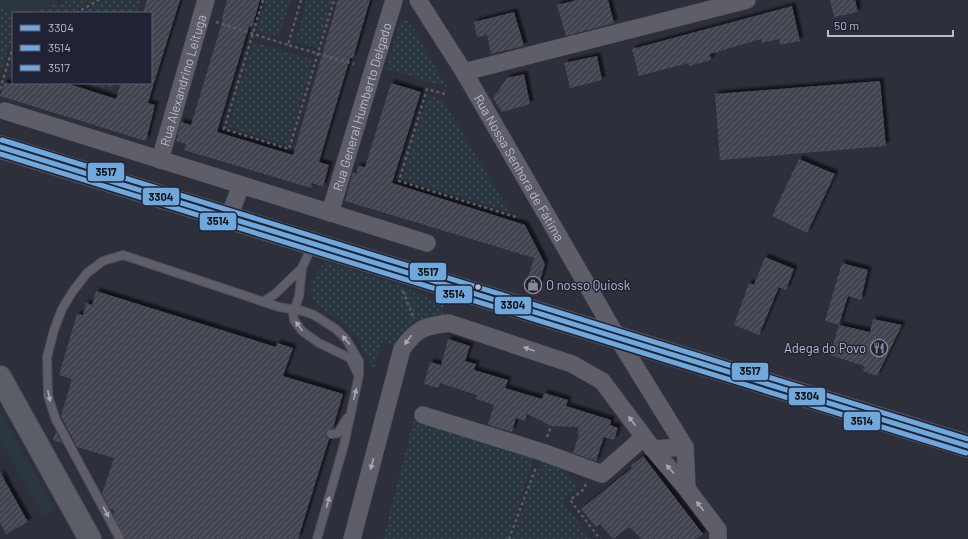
<svg xmlns="http://www.w3.org/2000/svg" width="968" height="539" font-family="Barlow,sans-serif">
	<defs>
		<pattern id="garden-dots" width="8" height="8" patternUnits="userSpaceOnUse"><rect width="8" height="8" fill="#2a3740"/><path d="M2 2h.1M6 6h.1" fill="none" stroke="#47525a" stroke-width="1.8" stroke-linecap="round"/></pattern>
		<pattern id="building-hatch" width="6" height="6" patternUnits="userSpaceOnUse"><rect width="6" height="6" fill="#43454f"/><path d="M-1 1l2-2M0 6l6-6M5 7l2-2" fill="none" stroke="#5c5e67"/></pattern>
		<filter id="shadow"><feDropShadow dx="3.5" dy="-3.5" stdDeviation="1" flood-color="#0009"/></filter>
	</defs>
	<rect width="100%" height="100%" fill="#2d2f3a"/>
	<path fill="#2a3740" d="M0,0H55L37,13H13V20Z
		M0,410L55,510L44,516L0,440Z"/>
	<path fill="url(#garden-dots)" d="M55,0L60,5L67,0H95L71,13H37Z
		M105,0H141L137,13H81Z
		M266,0H291L279,37L257,31Z
		M307,0H332L317,48L295,41Z
		M0,2L13,20V45L8,48L0,77Z
		M405,20L410,23L447,87L386,69L400,23Z
		M253,42L313,60L288,145L228,127Z
		M85,83H115L112,91Z
		M428,95L443,100L510,212L402,179Z
		M325,262L396,284L444,304L442,311L446,313L445,316C422,318 407,325 395,345L381,342L374,368C367,356 360,341 351,331C328,306 289,304 325,262Z
		M414,420L535,454L508,539H383Z
		M541,460L562,467L579,487L562,502L592,539H511Z"/>
	<path fill="url(#building-hatch)" filter="url(#shadow)" d="M147,0H180L154,83L151,82V13H143Z
		M227,0H260L252,27L249,26L217,132L293,155L338,0H370L353,58H350L319,162L329,165L323,187L312,183L311,188L184,150L186,144L176,141L181,122L191,125L223,19L222,18Z
		M577,0H608L614,23L566,36L557,5Z
		M830,0H855L858,12L834,17Z
		M792,6L800,41L780,45L779,39L762,43L761,39L710,54L711,60L689,66L688,63L639,76L632,49Z
		M514,12L524,46L491,54L487,35L477,37L474,22Z
		M597,56L602,80L570,88L564,63Z
		M524,74L530,104L502,112L493,98L507,78Z
		M880,81L886,146L720,160L715,94Z
		M4,83H66L116,99L121,83H154L148,103L155,105L146,141L0,96Z
		M391,83L421,92L392,183L525,225L545,264L537,291L525,287L534,258L345,201L353,172L356,174L358,166L365,167Z
		M799,159L835,174L807,233L772,216Z
		M765,257L794,269L786,290L779,287L759,335L734,325L749,283L754,285Z
		M842,263L868,270L861,300L848,296L839,325L825,321Z
		M96,291L276,347L277,343L293,348L283,376L343,394L333,428L326,432V437L329,439L298,539H125L113,515L114,510L110,509L102,494L114,458L77,447L61,416L72,379L59,375L77,314L83,315L86,303L92,305Z
		M873,319L902,325L877,376L863,371L864,366L830,355L839,325L870,332Z
		M448,339L470,346L465,361L476,364L474,370L508,380L505,388L542,399L544,393L568,400L566,406L611,420L610,425L618,428L614,440L604,437L596,461L573,453L579,434L577,433L579,427L551,426L527,414L525,421L516,418L512,432L488,425L494,405L476,399L477,395L440,383L438,388L424,384L430,362L441,365Z
		M56,431L62,443L53,440Z
		M643,456L703,534L696,539H642L629,527L613,539L600,524L596,527L581,509L632,468L631,466Z
		M0,472L28,522L6,534L0,522Z"/>
	<g fill="none" stroke-linecap="round" stroke-linejoin="round">
		<defs>
			<path id="lane" d="M313,244L302,268L299,296L293,314L294,320L302,331L319,343L350,358L358,374
				M263,302L275,294L302,268
				M331,434L338,433L347,418
				M120,539L56,420L48,396L47,357L54,330L62,309L73,291L87,273L103,261L123,255L279,307L303,311L314,315L336,329L346,339L359,361V375L344,445L317,539"/>
			<g id="street">
				<path id="s1" d="M418,0L464,72L617,337L685,447L687,489L718,530V539"/>
				<path d="M464,72L747,0"/>
				<path d="M5,111L427,243"/>
				<path id="s2" d="M160,160L206,0"/>
				<path id="s3" d="M330,213L394,0"/>
				<path d="M229,217L241,185"/>
				<path d="M423,415L542,452L602,474L644,437"/>
				<path d="M653,449L687,489"/>
				<path d="M352,539L402,349C417,328 425,326 449,323L572,364L602,381L653,449L685,447"/>
			</g>
			<path id="secondary" d="M0,377L90,539"/>
			<path id="primary" d="M0,147L968,446"/>
		</defs>
		<use href="#lane" stroke="#4b4c54" stroke-width="10"/>
		<use href="#street" stroke="#4b4c54" stroke-width="18"/>
		<use href="#secondary" stroke="#4b4c54" stroke-width="24"/>
		<use href="#primary" stroke="#4b4c57" stroke-width="24"/>
		<path stroke="#5a5d65" stroke-width="2.5" stroke-dasharray="3 3" stroke-linecap="butt" d="M263,0L224,129L289,149L334,0
			M301,0L288,45L354,64
			M76,13L99,0
			M216,22L288,45
			M0,89L13,47
			M445,94L427,89L399,181L519,218
			M403,291L413,316
			M547,437L551,426
			M586,484L584,489L570,500L600,539
			M509,539L536,467"/>
		<use href="#lane" stroke="#5d5e68" stroke-width="8"/>
		<use href="#street" stroke="#5d5e68" stroke-width="17"/>
		<use href="#secondary" stroke="#5b5d67" stroke-width="22"/>
		<use href="#primary" stroke="#5f606a" stroke-width="22"/>
		<defs>
			<path id="bus-1" d="M0,147L968,446"/>
			<path id="bus-2" d="M0,154L966,453"/>
			<path id="bus-3" d="M2,140L968,439"/>
		</defs>
		<use href="#bus-1" stroke="#202335" stroke-width="8"/>
		<use href="#bus-2" stroke="#202335" stroke-width="8"/>
		<use href="#bus-3" stroke="#202335" stroke-width="8"/>
		<use href="#bus-1" stroke="#6fa8dc" stroke-width="5"/>
		<use href="#bus-2" stroke="#6fa8dc" stroke-width="5"/>
		<use href="#bus-3" stroke="#6fa8dc" stroke-width="5"/>
	</g>
	<defs><path id="oneway-solid" d="M-6-.8H1V-3.2L6.5 0L1 3.2V.8H-6Z"/></defs>
	<g fill="#a6a8b6">
		<use href="#oneway-solid" transform="translate(299 326) rotate(-126)"/>
		<use href="#oneway-solid" transform="translate(346 340) rotate(-130)"/>
		<use href="#oneway-solid" transform="translate(408 340) rotate(126)"/>
		<use href="#oneway-solid" transform="translate(529 349) rotate(-160)"/>
		<use href="#oneway-solid" transform="translate(355 394) rotate(-76)"/>
		<use href="#oneway-solid" transform="translate(49 396) rotate(78)"/>
		<use href="#oneway-solid" transform="translate(632 421) rotate(-127)"/>
		<use href="#oneway-solid" transform="translate(372 464) rotate(105)"/>
		<use href="#oneway-solid" transform="translate(670 469) rotate(-130)"/>
		<use href="#oneway-solid" transform="translate(328 502) rotate(-74)"/>
		<use href="#oneway-solid" transform="translate(700 506) rotate(-127)"/>
		<use href="#oneway-solid" transform="translate(106 512) rotate(62)"/>
	</g>
	<defs>
		<symbol id="shop-ring" viewBox="-11 -11 22 22"><circle r="9.5" fill="#202335" stroke="#878998" stroke-width="1.5"/><path d="M-5-2.5h2.3a2.7 3.5 0 0 1 5.4 0H5L5.5 6h-11ZM-1.5-2.5h3a1.5 2.3 0 0 0-3 0Z" fill="#878998"/></symbol>
		<symbol id="restaurant-ring" viewBox="-11 -11 22 22"><circle r="9.5" fill="#202335" stroke="#878998" stroke-width="1.5"/><path d="M-5-6h1v4h1v-4h1v4h1v-4h1v5L-1.5 .5V6h-2V.5L-5-1ZM5-6V6H3V1.5H1.5Q1.5-4 5-6Z" fill="#878998"/></symbol>
	</defs>
	<g fill-rule="evenodd">
		<use href="#shop-ring" x="523" y="275" width="20" height="20"/>
		<use href="#restaurant-ring" x="869" y="338" width="20" height="20"/>
	</g>
	<circle fill="#b8baca" stroke="#202335" stroke-width="1.5" cx="478" cy="287" r="3.5"/>
	<g text-anchor="middle" dominant-baseline="central" stroke-width="3" stroke-linejoin="round" paint-order="stroke">
		<g font-size="13" fill="#b8baca" stroke="#202335">
			<text stroke="none"><textPath href="#s2" startOffset="83">Rua Alexandrino Leituga</textPath></text>
			<text stroke="none"><textPath href="#s3" startOffset="111">Rua General Humberto Delgado</textPath></text>
			<text stroke="none"><textPath href="#s1" startOffset="196">Rua Nossa Senhora de Fátima</textPath></text>
		</g>
		<g font-size="13" fill="#b8baca" stroke="#202335" text-anchor="start">
			<text x="546" y="285">O nosso Quiosk</text>
			<text x="866" y="348" text-anchor="end">Adega do Povo</text>
		</g>
	</g>
	<g stroke="#202335" stroke-width="1.5">
		<rect x="87" y="162" width="38" height="20" rx="4" fill="#6fa8dc"/>
		<rect x="142" y="187" width="38" height="19" rx="4" fill="#6fa8dc"/>
		<rect x="199" y="212" width="38" height="19" rx="4" fill="#6fa8dc"/>
		<rect x="409" y="262" width="38" height="19" rx="4" fill="#6fa8dc"/>
		<rect x="435" y="285" width="38" height="19" rx="4" fill="#6fa8dc"/>
		<rect x="494" y="296" width="38" height="19" rx="4" fill="#6fa8dc"/>
		<rect x="731" y="362" width="38" height="19" rx="4" fill="#6fa8dc"/>
		<rect x="788" y="387" width="38" height="19" rx="4" fill="#6fa8dc"/>
		<rect x="843" y="411" width="38" height="20" rx="4" fill="#6fa8dc"/>
	</g>
	<g font-size="11" text-anchor="middle" font-weight="bold" fill="#111">
		<text x="106" y="176">3517</text>
		<text x="161" y="201">3304</text>
		<text x="218" y="225">3514</text>
		<text x="428" y="276">3517</text>
		<text x="454" y="298">3514</text>
		<text x="513" y="309">3304</text>
		<text x="750" y="375">3517</text>
		<text x="807" y="400">3304</text>
		<text x="862" y="425">3514</text>
	</g>
	<rect x="12" y="12" width="140" height="72" fill="#202335" stroke="#5d5f71"/>
	<rect x="20" y="25" width="20" height="6" fill="#6fa8dc" stroke="#5d5f71"/>
	<text x="48" y="32" font-size="12" fill="#b8baca">3304</text>
	<rect x="20" y="45" width="20" height="6" fill="#6fa8dc" stroke="#5d5f71"/>
	<text x="48" y="52" font-size="12" fill="#b8baca">3514</text>
	<rect x="20" y="65" width="20" height="6" fill="#6fa8dc" stroke="#5d5f71"/>
	<text x="48" y="72" font-size="12" fill="#b8baca">3517</text>
	<path d="M828 30v6h125v-6" fill="none" stroke="#b8baca" stroke-width="2"/>
	<text x="834" y="30" font-size="12" fill="#b8baca" stroke="#202335" stroke-width="3" paint-order="stroke">50 m</text>
</svg>
